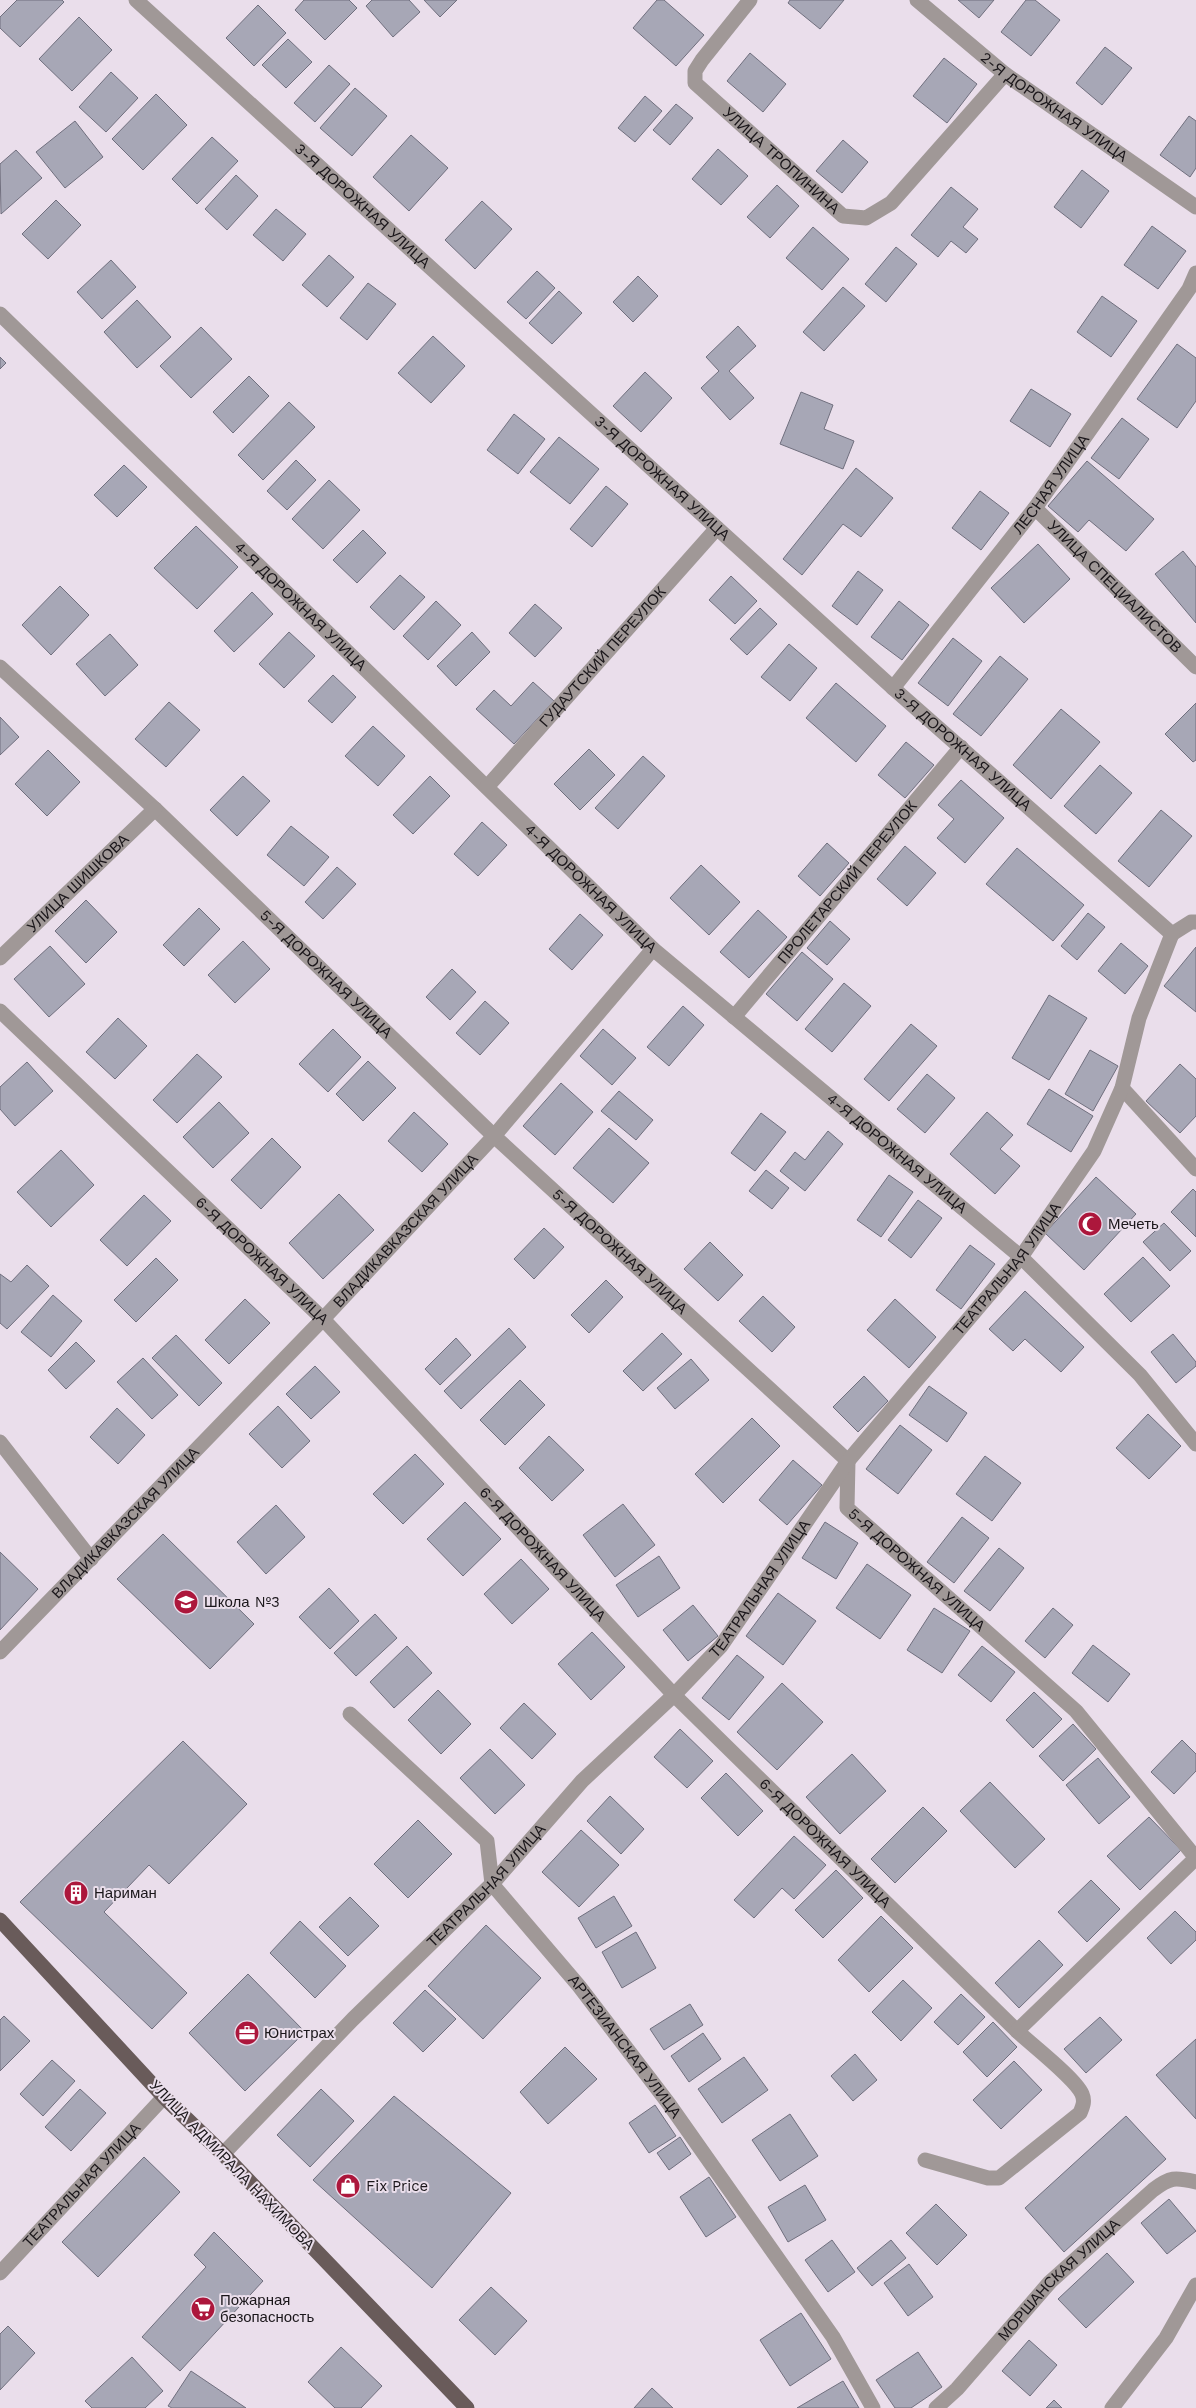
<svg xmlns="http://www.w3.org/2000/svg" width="1196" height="2408" font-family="'Work Sans',sans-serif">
	<rect width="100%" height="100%" fill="#eadeeb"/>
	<path fill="#a7a7b6" stroke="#706f7e" d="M17,0H62L64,2L20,47L0,28V17Z
		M304,0H349L357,8L325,40L295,10Z
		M372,0H409L420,12L393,37L366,6Z
		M424,0H457L440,17Z
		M657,0H664L704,35L676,66L633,28Z
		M790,0H844L820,29L788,3Z
		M958,0H994L979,18Z
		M1026,0H1035L1060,20L1031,56L1001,32Z
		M258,5L286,33L254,66L226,38Z
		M79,17L112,50L72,91L39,59Z
		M288,39L312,62L286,88L262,65Z
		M1105,47L1132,68L1102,105L1076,83Z
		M750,53L786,84L763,112L727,81Z
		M944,58L977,84L947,123L913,96Z
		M329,65L350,84L315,122L294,103Z
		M111,72L138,98L106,132L79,107Z
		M355,88L387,116L352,156L320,128Z
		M156,94L187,125L143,170L112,139Z
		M645,96L662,111L635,142L618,128Z
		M676,104L693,118L670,145L653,130Z
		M1189,116L1196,121V168L1190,177L1160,155Z
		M75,121L103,157L65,188L36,152Z
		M411,135L448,168L409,211L373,177Z
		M212,137L238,161L197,204L172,179Z
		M843,140L868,162L842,193L816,171Z
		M718,149L748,176L721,205L692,179Z
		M16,150L42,178L1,214L0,164Z
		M1082,170L1109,191L1081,228L1054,207Z
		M236,175L258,196L227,230L205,209Z
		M777,185L799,206L770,238L747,217Z
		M951,187L978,209L963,227L978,239L966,253L951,241L938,257L911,235Z
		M56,200L81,225L48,259L22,234Z
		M482,201L512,229L475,269L445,240Z
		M276,209L306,234L283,261L253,235Z
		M1152,226L1186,251L1158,289L1124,265Z
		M813,227L849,259L822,290L786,258Z
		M896,247L917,264L886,302L865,284Z
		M329,255L354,277L327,307L302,285Z
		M111,260L136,287L102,319L77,292Z
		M537,271L555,288L526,319L507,302Z
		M638,276L658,296L633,322L613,302Z
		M368,283L396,304L367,340L340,318Z
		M843,287L865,306L824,351L803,332Z
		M559,291L582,313L552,344L529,323Z
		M1102,296L1137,321L1111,357L1077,332Z
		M137,300L171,337L137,368L104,332Z
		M738,326L756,346L729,371L754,398L730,420L701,388L719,371L706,357Z
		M201,327L232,359L191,398L160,366Z
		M433,336L465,366L431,403L398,373Z
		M1177,344L1196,358V401L1177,428L1137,399Z
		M0,357L6,363L0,369Z
		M645,372L672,398L641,432L613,406Z
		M249,376L269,396L233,433L213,412Z
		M1031,389L1071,414L1050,447L1010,421Z
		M801,392L833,405L824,429L854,441L843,469L780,444Z
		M289,402L315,427L263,480L238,455Z
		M514,414L545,439L518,474L487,450Z
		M1122,418L1149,439L1119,479L1091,458Z
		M559,437L599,469L570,504L530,472Z
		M296,460L316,480L287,510L267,491Z
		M1087,461L1154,519L1126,551L1089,520L1078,532L1048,506Z
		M124,465L147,487L117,517L94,495Z
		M856,468L893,498L861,537L843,524L802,575L783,559Z
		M329,480L360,510L323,549L292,519Z
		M606,486L628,504L592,547L570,529Z
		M980,491L1009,513L981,550L952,528Z
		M196,526L238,567L197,609L154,568Z
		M363,530L386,553L357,583L333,560Z
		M1038,544L1070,579L1024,623L991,588Z
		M1183,551L1196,567V623L1155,574Z
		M858,571L883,590L857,625L832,606Z
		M400,575L425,597L394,630L370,607Z
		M731,576L757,601L735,624L709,600Z
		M60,586L89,615L51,655L22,625Z
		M252,592L273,614L234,652L214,631Z
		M436,601L461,625L428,660L403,636Z
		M899,601L929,625L902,660L871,637Z
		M535,604L562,628L535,657L509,633Z
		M760,608L777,624L747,655L730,639Z
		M289,632L315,656L284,688L259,664Z
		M472,632L490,652L456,686L437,666Z
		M110,634L138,665L105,696L76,664Z
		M953,638L982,661L948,706L918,683Z
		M789,644L817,668L790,701L761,677Z
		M1000,656L1028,679L981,736L953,714Z
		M333,675L356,697L332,723L308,701Z
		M533,682L554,701L514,744L476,709L494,690L511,706Z
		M836,683L886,726L856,762L806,718Z
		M169,702L200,730L166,767L135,739Z
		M1196,703V760L1193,762L1165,734Z
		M1061,709L1100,742L1051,799L1013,765Z
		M0,717L19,737L0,755Z
		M373,726L405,756L378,786L345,756Z
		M906,742L934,765L905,798L878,775Z
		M589,749L615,775L580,810L554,784Z
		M48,750L80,782L47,816L15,784Z
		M643,756L665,776L618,829L595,808Z
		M1100,765L1132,793L1096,834L1064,806Z
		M243,776L270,801L237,836L210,810Z
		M430,776L450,796L413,834L393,815Z
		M961,780L1004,818L965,863L937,838L954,819L938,805Z
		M1161,810L1192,836L1149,887L1118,861Z
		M482,822L507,845L478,876L454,854Z
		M291,826L329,857L304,886L267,855Z
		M827,843L849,863L820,896L798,876Z
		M905,846L936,873L907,906L877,879Z
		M1017,848L1084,905L1053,941L986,884Z
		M701,865L740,902L709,935L670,898Z
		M337,867L356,884L323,919L305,902Z
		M86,900L117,932L86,963L55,931Z
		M199,908L220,929L184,966L163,945Z
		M758,910L787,937L749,978L720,952Z
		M1088,913L1105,927L1077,960L1061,946Z
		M580,914L603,935L572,970L549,949Z
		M830,921L850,939L827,965L807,948Z
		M243,941L270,969L235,1003L208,975Z
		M1121,943L1148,966L1125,994L1098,971Z
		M50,946L85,984L49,1017L14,979Z
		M1196,947V1012L1164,986Z
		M802,952L833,979L797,1021L766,994Z
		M452,969L476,992L450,1020L426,997Z
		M844,983L871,1006L832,1052L805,1029Z
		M1049,995L1087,1018L1049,1080L1012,1058Z
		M485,1001L509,1023L480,1055L456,1033Z
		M683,1006L704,1025L669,1066L647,1047Z
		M118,1018L147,1046L115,1079L86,1052Z
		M911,1024L937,1046L889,1101L864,1079Z
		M333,1029L361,1057L328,1092L299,1064Z
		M603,1029L636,1058L612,1085L580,1056Z
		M1090,1050L1118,1066L1093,1111L1065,1094Z
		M197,1054L222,1077L177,1123L153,1100Z
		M368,1061L396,1088L363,1121L336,1094Z
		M27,1062L53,1091L15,1126L0,1109V1087Z
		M1180,1064L1196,1079V1116L1180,1133L1146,1101Z
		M927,1074L955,1098L925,1133L897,1109Z
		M561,1083L593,1112L555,1155L523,1126Z
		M1049,1089L1093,1116L1071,1152L1027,1124Z
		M619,1091L653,1120L636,1140L601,1111Z
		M219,1102L249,1133L213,1168L183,1137Z
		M414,1112L448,1144L422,1172L388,1141Z
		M987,1112L1013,1135L1000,1149L1020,1166L995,1194L950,1154Z
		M761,1113L786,1132L755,1171L731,1153Z
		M609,1128L649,1163L613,1203L573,1168Z
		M828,1131L843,1144L805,1191L780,1171L795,1152L805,1160Z
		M272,1138L301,1167L261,1209L231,1180Z
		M61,1150L94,1185L51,1227L17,1192Z
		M766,1170L789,1188L772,1209L749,1191Z
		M889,1175L913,1192L881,1237L857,1220Z
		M1096,1177L1136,1214L1084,1270L1045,1233Z
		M1193,1189L1196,1192V1237L1171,1212Z
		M339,1194L374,1230L323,1279L289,1243Z
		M144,1195L171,1221L127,1266L100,1240Z
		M918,1200L942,1218L911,1258L888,1240Z
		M1164,1223L1191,1251L1170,1271L1143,1242Z
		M544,1228L564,1247L534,1279L514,1259Z
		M710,1242L743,1275L718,1301L684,1269Z
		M970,1245L995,1264L961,1309L936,1290Z
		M1143,1257L1170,1286L1131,1322L1104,1294Z
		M156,1258L178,1280L136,1322L114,1300Z
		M27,1265L49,1286L7,1329L0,1323V1274L11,1282Z
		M606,1280L623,1297L589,1333L571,1315Z
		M1025,1291L1084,1347L1061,1372L1025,1339L1013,1351L989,1329Z
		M53,1295L82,1321L51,1357L21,1332Z
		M763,1296L795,1327L772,1352L739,1321Z
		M245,1299L270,1323L229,1364L205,1340Z
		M895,1299L936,1337L909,1368L867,1330Z
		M509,1328L526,1347L461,1409L444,1391Z
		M662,1333L682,1354L643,1391L623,1371Z
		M1173,1334L1196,1362V1366L1176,1383L1151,1352Z
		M176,1335L222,1383L199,1406L152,1358Z
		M456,1338L471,1355L440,1385L425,1369Z
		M76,1342L95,1361L66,1389L48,1370Z
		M143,1358L178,1395L152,1419L117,1382Z
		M691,1359L709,1380L675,1409L657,1388Z
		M315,1366L340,1392L311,1419L286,1394Z
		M864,1376L888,1401L858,1432L833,1407Z
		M520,1380L545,1405L505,1445L480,1420Z
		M929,1386L967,1413L947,1442L909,1415Z
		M278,1406L310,1441L282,1468L249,1434Z
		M117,1408L145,1435L118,1464L90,1437Z
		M1148,1414L1181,1446L1149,1479L1116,1448Z
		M752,1418L780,1446L723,1503L695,1474Z
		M900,1425L932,1450L898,1494L866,1469Z
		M549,1436L584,1470L552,1501L519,1468Z
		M415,1454L444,1484L403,1524L373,1494Z
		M985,1456L1021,1483L992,1521L956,1494Z
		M793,1460L822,1485L787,1525L759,1500Z
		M465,1502L501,1539L463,1576L427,1539Z
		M623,1504L655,1545L615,1577L583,1535Z
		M276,1505L305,1537L266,1574L237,1542Z
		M962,1517L989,1538L954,1583L927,1562Z
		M825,1522L858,1543L836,1579L802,1558Z
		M163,1534L254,1624L210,1669L117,1579Z
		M999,1548L1024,1568L990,1611L964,1591Z
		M0,1552L38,1589L0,1630Z
		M659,1556L680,1588L638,1617L616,1585Z
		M521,1559L549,1589L512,1624L484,1594Z
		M867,1564L911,1595L880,1639L836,1608Z
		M329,1588L359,1621L330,1649L299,1617Z
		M778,1593L816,1621L783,1665L746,1636Z
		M693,1605L718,1636L688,1661L663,1630Z
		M934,1608L970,1631L942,1673L907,1650Z
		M1053,1608L1073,1625L1045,1658L1025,1641Z
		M375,1614L397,1638L356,1676L334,1653Z
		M592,1632L625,1667L591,1700L558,1664Z
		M1093,1645L1130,1674L1108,1702L1072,1673Z
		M407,1646L432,1673L394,1708L370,1682Z
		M982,1646L1015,1672L991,1702L958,1675Z
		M737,1655L764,1677L729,1720L702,1698Z
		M782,1683L823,1722L777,1770L737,1732Z
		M438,1690L471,1724L441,1754L408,1720Z
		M1034,1692L1062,1719L1033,1748L1006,1720Z
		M524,1703L556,1734L532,1759L500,1728Z
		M1073,1724L1096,1749L1063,1781L1039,1756Z
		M680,1729L713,1761L687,1788L654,1757Z
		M1182,1740L1196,1754V1771L1174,1794L1151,1772Z
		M183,1741L247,1804L169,1884L149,1865L104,1912L187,1993L152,2029L20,1902Z
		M490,1749L525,1785L495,1814L460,1778Z
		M852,1754L886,1791L840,1834L806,1797Z
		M1098,1758L1130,1797L1099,1824L1066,1785Z
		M726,1773L763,1811L738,1836L701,1798Z
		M990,1782L1045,1839L1015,1868L960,1811Z
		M610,1796L644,1829L621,1854L587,1821Z
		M923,1807L947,1831L895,1883L871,1859Z
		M1149,1817L1181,1850L1140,1890L1107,1856Z
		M418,1820L452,1854L408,1898L374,1864Z
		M581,1830L619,1865L579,1907L542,1872Z
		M794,1836L826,1865L794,1899L782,1888L754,1918L734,1900Z
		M836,1870L863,1898L823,1938L795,1910Z
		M1091,1880L1120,1909L1087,1942L1058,1912Z
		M614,1896L632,1926L596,1948L578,1918Z
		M350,1897L379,1926L348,1956L319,1927Z
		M1175,1911L1196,1932V1940L1171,1964L1147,1938Z
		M881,1916L913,1948L869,1992L838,1960Z
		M300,1921L346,1966L315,1998L270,1953Z
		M486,1925L541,1978L483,2039L428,1986Z
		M636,1932L656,1968L622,1988L602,1952Z
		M1039,1940L1063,1965L1019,2008L995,1983Z
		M248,1974L305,2032L245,2091L189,2033Z
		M903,1980L932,2008L901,2041L872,2012Z
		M425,1990L456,2019L423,2052L393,2023Z
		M961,1994L985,2017L958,2045L934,2022Z
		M690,2004L703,2025L664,2050L650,2029Z
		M4,2016L30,2041L0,2071V2020Z
		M1100,2017L1122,2040L1086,2073L1064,2049Z
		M993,2022L1017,2047L987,2077L963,2052Z
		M703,2033L721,2059L689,2082L671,2056Z
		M1196,2039V2119L1156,2075Z
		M565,2047L597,2079L548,2124L520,2092Z
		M855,2054L877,2080L853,2101L831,2076Z
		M744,2057L768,2090L722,2123L698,2089Z
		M52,2060L75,2081L43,2116L20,2094Z
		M1014,2061L1042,2090L1001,2129L973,2100Z
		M80,2089L106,2113L71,2151L45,2127Z
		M321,2089L354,2121L310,2167L277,2135Z
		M394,2096L511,2193L432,2288L313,2180Z
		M655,2105L676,2136L649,2153L629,2123Z
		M790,2114L818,2156L780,2181L752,2140Z
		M1126,2116L1166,2159L1064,2252L1025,2208Z
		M680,2137L691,2154L669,2170L657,2153Z
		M144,2157L180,2192L98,2277L62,2242Z
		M709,2177L736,2217L706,2237L680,2197Z
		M805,2185L826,2220L788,2242L768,2207Z
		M1169,2199L1196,2231L1167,2254L1141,2223Z
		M936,2204L967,2235L937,2265L906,2233Z
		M214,2232L263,2281L180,2371L142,2337L206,2267L194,2255Z
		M832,2240L855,2272L828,2292L805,2260Z
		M891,2240L906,2258L872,2286L857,2268Z
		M1107,2253L1134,2282L1086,2328L1058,2299Z
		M909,2264L933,2297L908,2316L884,2283Z
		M491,2287L527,2321L495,2355L459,2320Z
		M801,2313L831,2359L790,2386L760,2340Z
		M8,2326L35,2353L0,2390V2334Z
		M1029,2340L1057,2365L1030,2396L1002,2371Z
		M341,2347L382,2386L361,2408H335L308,2382Z
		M918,2352L942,2387L911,2408H895L876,2380Z
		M132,2357L163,2391L145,2408H92L85,2401Z
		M191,2371L246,2408H172L168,2406Z
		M843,2381L859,2408H797Z
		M652,2388L673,2408H634Z
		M1054,2400L1062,2408H1046Z"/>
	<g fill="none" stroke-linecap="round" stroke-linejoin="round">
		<g stroke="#a09897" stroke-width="15">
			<path id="s1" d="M136,0L893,688L1172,934L1191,922H1196"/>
			<path id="s2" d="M750,0L702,60L695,71V83L843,216L866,218L891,203L1005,74"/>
			<path id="s3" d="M917,0L1005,74L1196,207"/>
			<path id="s4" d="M0,314L653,949L1021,1257L1140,1375L1196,1444"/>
			<path id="s5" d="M1035,508L1196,667"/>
			<path id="s6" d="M0,667L155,809L494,1136L848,1461L847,1508L1076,1711L1196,1858"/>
			<path id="s7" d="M893,688L1035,508L1189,289L1196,273"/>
			<path id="s8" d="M487,787L717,528"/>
			<path id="s9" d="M0,958L155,809"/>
			<path id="s10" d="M0,1011L323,1319L674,1695L1017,2031C1031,2044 1076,2079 1082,2094C1085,2101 1083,2106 1080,2113L999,2178H988L925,2160"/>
			<path id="s11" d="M734,1017L961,747"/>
			<path d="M1122,1088L1196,1169"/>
			<path d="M0,1442L91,1559"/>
			<path id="s12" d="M0,1652L323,1319L494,1136L653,949"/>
			<path id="s13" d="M350,1714L487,1841L492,1884L579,1986L669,2104L833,2337L873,2408"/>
			<path d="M1017,2031L1196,1858"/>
			<path id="s14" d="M223,2154L353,2019L492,1884L582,1781L674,1695L721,1646L848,1461L1021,1257L1094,1151L1122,1088L1139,1018L1172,934"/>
			<path id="s15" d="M0,2273L164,2097"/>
			<path id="s16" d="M936,2408L957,2389L1050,2282L1153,2190C1170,2177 1175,2177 1196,2182"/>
			<path d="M1112,2408L1166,2338L1196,2285"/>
		</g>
		<path stroke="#695b5a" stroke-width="15" d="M0,1920L164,2097L223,2154L467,2408"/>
	</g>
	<defs>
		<symbol id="mosque-disc" viewBox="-11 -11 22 22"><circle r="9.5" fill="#ac173c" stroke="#eadeeb"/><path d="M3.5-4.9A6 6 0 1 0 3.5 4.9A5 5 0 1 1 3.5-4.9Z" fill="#fff"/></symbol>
		<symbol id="school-disc" viewBox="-11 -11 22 22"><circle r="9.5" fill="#ac173c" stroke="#eadeeb"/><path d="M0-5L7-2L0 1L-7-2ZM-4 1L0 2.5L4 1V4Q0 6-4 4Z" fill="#fff"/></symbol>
		<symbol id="building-disc" viewBox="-11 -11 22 22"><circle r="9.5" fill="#ac173c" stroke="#eadeeb"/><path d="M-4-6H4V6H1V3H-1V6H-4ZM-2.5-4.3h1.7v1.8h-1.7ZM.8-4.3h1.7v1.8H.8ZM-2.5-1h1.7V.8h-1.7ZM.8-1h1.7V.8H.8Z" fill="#fff"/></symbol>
		<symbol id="office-disc" viewBox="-11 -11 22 22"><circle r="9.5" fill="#ac173c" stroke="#eadeeb"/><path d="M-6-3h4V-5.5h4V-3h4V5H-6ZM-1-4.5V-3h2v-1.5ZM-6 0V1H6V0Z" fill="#fff"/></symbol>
		<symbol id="shop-disc" viewBox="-11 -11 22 22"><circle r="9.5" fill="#ac173c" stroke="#eadeeb"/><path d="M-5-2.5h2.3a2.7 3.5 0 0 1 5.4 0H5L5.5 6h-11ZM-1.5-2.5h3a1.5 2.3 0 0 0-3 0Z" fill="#fff"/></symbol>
		<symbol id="supermarket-disc" viewBox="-11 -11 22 22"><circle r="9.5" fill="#ac173c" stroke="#eadeeb"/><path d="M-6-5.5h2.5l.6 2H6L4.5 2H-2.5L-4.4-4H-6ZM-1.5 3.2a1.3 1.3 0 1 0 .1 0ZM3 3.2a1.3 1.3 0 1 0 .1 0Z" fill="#fff"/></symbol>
	</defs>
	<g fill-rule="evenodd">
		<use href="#mosque-disc" x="1076" y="1210" width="28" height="28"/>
		<use href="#school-disc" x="172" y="1588" width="28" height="28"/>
		<use href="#building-disc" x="62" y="1879" width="28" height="28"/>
		<use href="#office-disc" x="233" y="2019" width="28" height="28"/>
		<use href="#shop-disc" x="334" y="2172" width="28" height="28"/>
		<use href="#supermarket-disc" x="189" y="2295" width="28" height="28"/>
	</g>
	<g text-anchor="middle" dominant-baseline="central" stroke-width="4" stroke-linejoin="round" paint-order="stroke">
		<g font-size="15" fill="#1a161a" stroke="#eadeeb">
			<text stroke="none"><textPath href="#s3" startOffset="174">2-Я ДОРОЖНАЯ УЛИЦА</textPath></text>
			<text stroke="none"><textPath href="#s2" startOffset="218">УЛИЦА ТРОПИНИНА</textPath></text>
			<text stroke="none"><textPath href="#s1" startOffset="306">3-Я ДОРОЖНАЯ УЛИЦА</textPath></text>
			<text stroke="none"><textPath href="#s1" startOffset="711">3-Я ДОРОЖНАЯ УЛИЦА</textPath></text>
			<text stroke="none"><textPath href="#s7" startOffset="258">ЛЕСНАЯ УЛИЦА</textPath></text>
			<text stroke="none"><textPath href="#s5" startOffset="112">УЛИЦА СПЕЦИАЛИСТОВ</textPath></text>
			<text stroke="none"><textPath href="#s4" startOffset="419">4-Я ДОРОЖНАЯ УЛИЦА</textPath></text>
			<text stroke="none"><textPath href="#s8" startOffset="174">ГУДАУТСКИЙ ПЕРЕУЛОК</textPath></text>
			<text stroke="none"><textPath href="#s1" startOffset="1116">3-Я ДОРОЖНАЯ УЛИЦА</textPath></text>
			<text stroke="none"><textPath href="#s11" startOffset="176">ПРОЛЕТАРСКИЙ ПЕРЕУЛОК</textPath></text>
			<text stroke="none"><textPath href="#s9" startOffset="108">УЛИЦА ШИШКОВА</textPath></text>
			<text stroke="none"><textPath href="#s4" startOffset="824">4-Я ДОРОЖНАЯ УЛИЦА</textPath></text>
			<text stroke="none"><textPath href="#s6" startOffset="448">5-Я ДОРОЖНАЯ УЛИЦА</textPath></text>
			<text stroke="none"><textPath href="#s4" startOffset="1229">4-Я ДОРОЖНАЯ УЛИЦА</textPath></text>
			<text stroke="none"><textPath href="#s12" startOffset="585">ВЛАДИКАВКАЗСКАЯ УЛИЦА</textPath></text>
			<text stroke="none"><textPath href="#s6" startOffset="852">5-Я ДОРОЖНАЯ УЛИЦА</textPath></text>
			<text stroke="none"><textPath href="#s10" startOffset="362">6-Я ДОРОЖНАЯ УЛИЦА</textPath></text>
			<text stroke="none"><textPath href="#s14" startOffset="1186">ТЕАТРАЛЬНАЯ УЛИЦА</textPath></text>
			<text stroke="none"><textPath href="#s12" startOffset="180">ВЛАДИКАВКАЗСКАЯ УЛИЦА</textPath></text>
			<text stroke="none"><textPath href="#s10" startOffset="768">6-Я ДОРОЖНАЯ УЛИЦА</textPath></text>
			<text stroke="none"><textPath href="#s6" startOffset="1302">5-Я ДОРОЖНАЯ УЛИЦА</textPath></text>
			<text stroke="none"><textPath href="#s14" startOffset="781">ТЕАТРАЛЬНАЯ УЛИЦА</textPath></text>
			<text stroke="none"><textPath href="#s10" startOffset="1172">6-Я ДОРОЖНАЯ УЛИЦА</textPath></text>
			<text stroke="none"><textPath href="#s14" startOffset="376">ТЕАТРАЛЬНАЯ УЛИЦА</textPath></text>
			<text stroke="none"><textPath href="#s13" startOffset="440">АРТЕЗИАНСКАЯ УЛИЦА</textPath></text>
			<text transform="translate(232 2165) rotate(46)">УЛИЦА АДМИРАЛА НАХИМОВА</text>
			<text stroke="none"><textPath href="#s15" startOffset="120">ТЕАТРАЛЬНАЯ УЛИЦА</textPath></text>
			<text stroke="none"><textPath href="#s16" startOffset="178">МОРШАНСКАЯ УЛИЦА</textPath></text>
		</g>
		<g font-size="15" fill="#1a161a" stroke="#eadeeb" text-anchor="start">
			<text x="1108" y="1224">Мечеть</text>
			<text x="204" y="1602">Школа №3</text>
			<text x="94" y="1893">Нариман</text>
			<text x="264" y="2033">Юнистрах</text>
			<text x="366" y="2186">Fix Price</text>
			<text x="220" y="2300">Пожарная<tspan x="220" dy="17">безопасность</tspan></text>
		</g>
	</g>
</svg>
